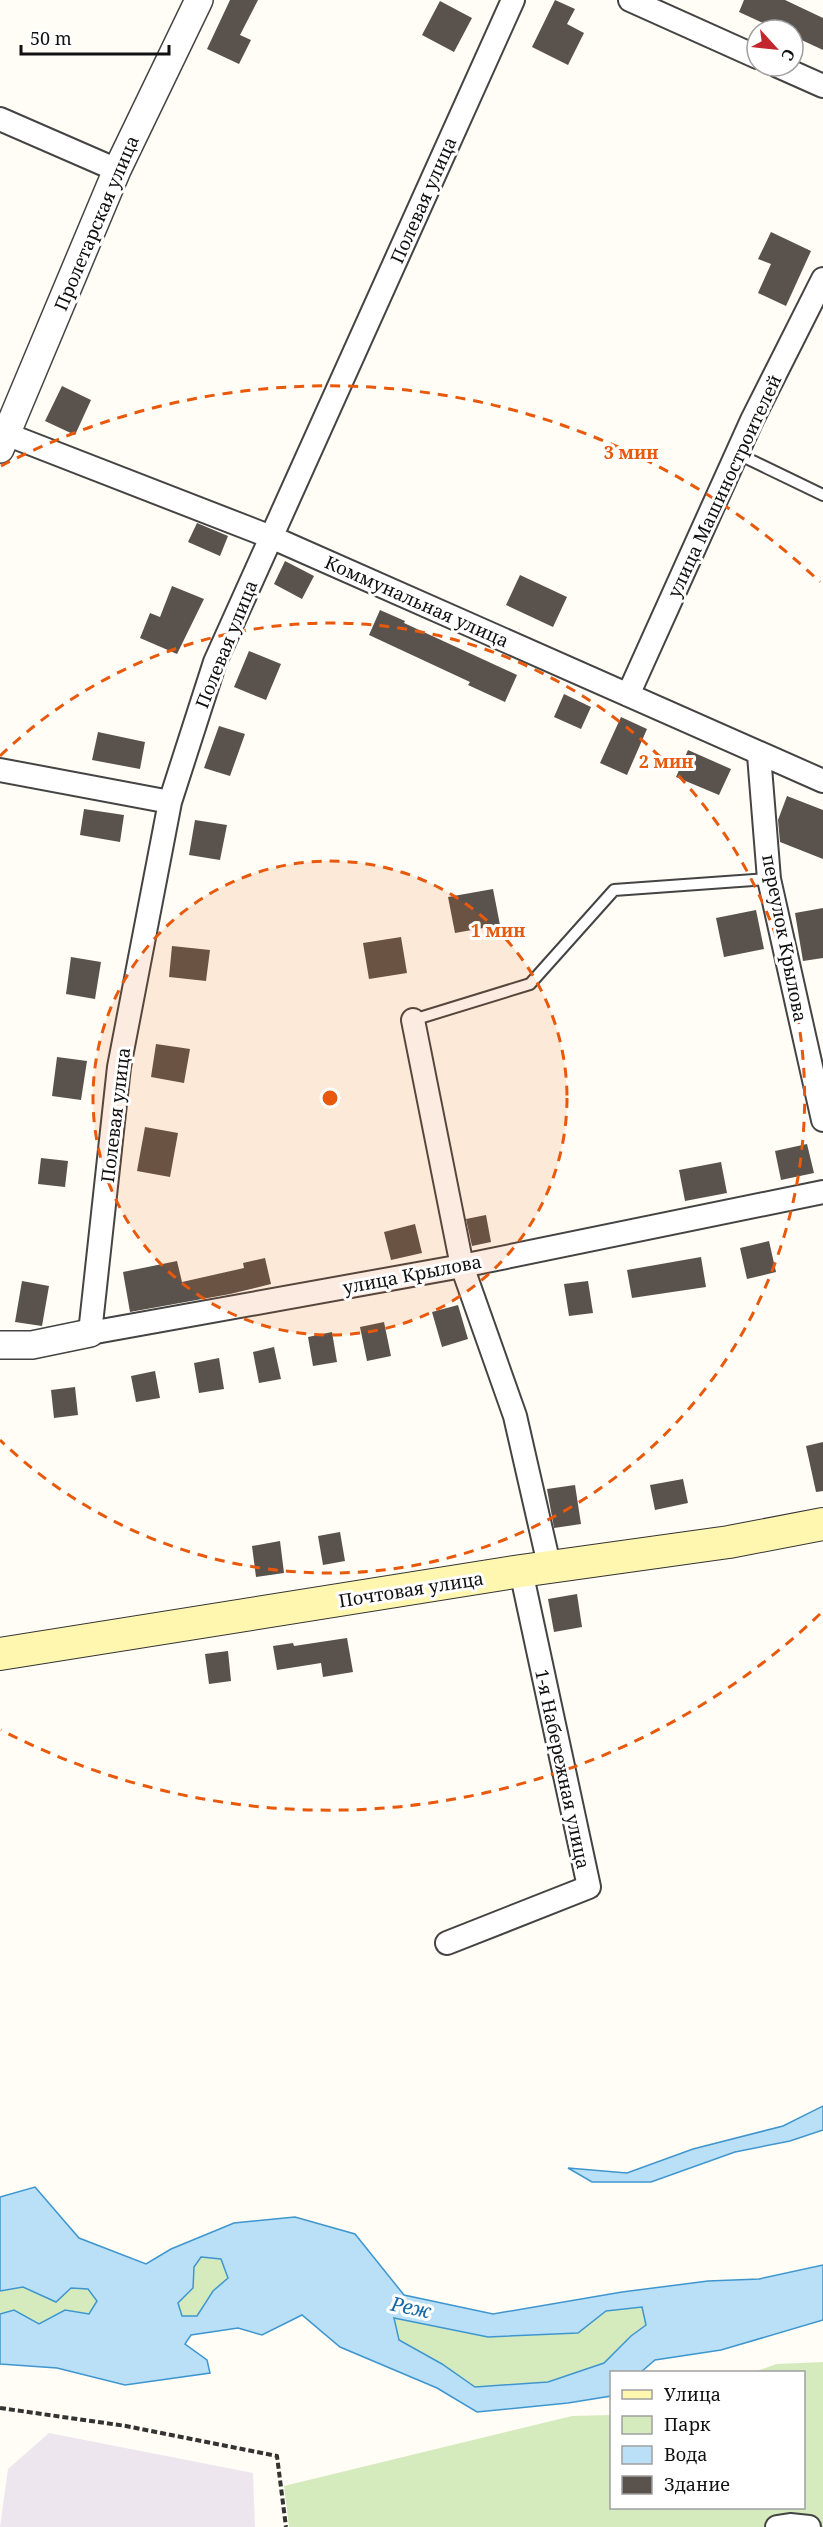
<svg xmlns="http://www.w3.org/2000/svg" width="823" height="2527" font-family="'Noto Serif',serif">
	<rect width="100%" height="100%" fill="#fffdf5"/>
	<path fill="#eee6ef" d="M49,2433L253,2473L255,2527H0L8,2469Z"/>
	<path fill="#d5ebbd" d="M201,2257L221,2259L228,2278C214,2289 204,2300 197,2317L181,2316L178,2304L193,2288L194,2267Z
		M23,2287L56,2302L71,2288L88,2289L97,2301L89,2314L65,2310L39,2324L14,2310L0,2314V2291Z
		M642,2307L646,2325L631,2336L604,2363L548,2382L475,2387L442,2364L399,2340L394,2317L488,2337L578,2333L606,2311Z
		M823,2362V2527H289L284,2486L572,2416L611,2415L612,2508H804V2372H754L777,2364Z"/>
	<path fill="#b9e0f7" stroke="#3f96cf" stroke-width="1.5" fill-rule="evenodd" d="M823,2106V2130L790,2141L735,2152L651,2182H592L568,2168L627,2173L693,2149L783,2126Z
		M35,2187L79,2238L146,2264L171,2249L234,2223L295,2217L355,2234L404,2295L493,2314L622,2292L708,2281L759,2279L823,2265V2320L721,2350L655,2360L641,2372H612L611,2396L568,2403L477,2412L437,2388L340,2347L302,2315L262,2335L238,2328L191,2335L185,2344L207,2360L210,2373L125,2385L57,2368L0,2364V2314L14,2310L39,2324L65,2310L89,2314L97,2301L88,2289L71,2288L56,2302L23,2287L0,2291V2197ZM201,2257L221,2259L228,2278L213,2291L197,2316H182L178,2303L193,2288L194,2267ZM642,2307L646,2325L631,2336L604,2363L548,2382L475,2387L442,2364L399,2340L394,2318L488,2337L578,2333L606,2311Z"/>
	<path fill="#5a524d" d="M230,0H258L240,35L251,40L239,64L207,49Z
		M555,0L575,9L567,24L584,33L568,65L532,47Z
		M744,0H785L823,18V50L793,36V30H778L739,12Z
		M440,1L472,18L454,52L422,35Z
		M771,232L811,251L786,306L758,293L771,264L758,259Z
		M62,386L91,400L75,435L45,421Z
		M197,523L228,536L220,556L188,542Z
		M285,561L314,576L302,599L274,584Z
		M520,575L567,597L553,627L506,605Z
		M172,586L204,599L177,654L140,638L150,613L160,617Z
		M380,610L405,621L404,623L517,675L505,702L468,685L470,682L369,635Z
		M249,651L281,664L266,700L234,687Z
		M564,694L591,707L581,729L554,717Z
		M621,717L647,729L627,775L600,763Z
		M219,726L245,734L230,776L204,768Z
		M98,732L145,742L140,769L92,760Z
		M688,750L731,769L719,795L676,777Z
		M787,796L823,810V859L780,842L778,820Z
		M84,809L124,815L120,842L80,835Z
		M195,820L227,825L220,860L189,855Z
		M493,889L500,925L455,933L448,897Z
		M823,908V958L803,961L795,913Z
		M756,910L764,949L724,957L716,918Z
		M401,937L407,973L369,979L363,943Z
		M172,946L210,950L206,981L169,977Z
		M71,957L101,962L95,999L66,994Z
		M156,1044L190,1049L184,1083L151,1077Z
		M57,1057L87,1061L81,1100L52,1096Z
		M145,1127L178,1133L170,1177L137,1171Z
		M807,1144L814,1173L781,1180L775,1151Z
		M41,1158L68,1161L65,1187L38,1184Z
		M721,1162L727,1193L685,1201L679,1170Z
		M486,1215L491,1242L472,1246L466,1219Z
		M415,1224L422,1253L391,1260L384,1232Z
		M769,1241L776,1272L747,1279L740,1248Z
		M701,1257L706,1287L632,1298L627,1270Z
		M265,1258L271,1284L230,1294L130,1312L123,1272L177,1261L182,1282L244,1268L243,1263Z
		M22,1281L49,1286L42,1326L15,1322Z
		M588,1281L593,1313L569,1316L564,1284Z
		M458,1305L468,1339L442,1347L432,1312Z
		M384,1322L391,1356L367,1361L360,1327Z
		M332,1332L337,1362L313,1366L308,1337Z
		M274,1347L281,1379L259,1383L253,1352Z
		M219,1358L224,1389L199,1393L194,1363Z
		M155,1371L160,1398L136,1402L131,1376Z
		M75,1387L78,1415L54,1418L51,1390Z
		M823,1442V1491L816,1492L806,1446Z
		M683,1479L688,1503L655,1510L650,1485Z
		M575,1485L581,1524L554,1528L547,1489Z
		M340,1532L345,1561L323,1565L318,1536Z
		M280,1541L284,1573L256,1577L252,1546Z
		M577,1594L582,1627L554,1632L548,1599Z
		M347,1638L353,1672L323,1677L321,1663L277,1670L273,1646L293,1643L294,1646Z
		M228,1651L231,1681L209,1684L205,1654Z"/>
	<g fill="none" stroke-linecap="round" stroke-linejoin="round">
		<defs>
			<path id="service" d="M738,454L823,495
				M413,1020L530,984L614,890L769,879"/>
			<path id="minor" d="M513,0L215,662L170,802L119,1067L90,1333L462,1266L823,1192
				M630,0L757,57
				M778,66L823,86
				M0,119L117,170
				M6,434L271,537L823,781
				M628,695L752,420L823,279
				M759,755L769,879L823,1120
				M0,770L170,802
				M413,1020L462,1266L515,1416L550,1569
				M447,1943L589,1887L521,1571
				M777,2527L790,2525L809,2527"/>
			<path id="tertiary" d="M0,449L117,170L199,0
				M0,1345H32L90,1333"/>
			<path id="secondary" d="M0,1654L521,1571L729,1542L823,1524"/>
		</defs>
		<use href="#service" stroke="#444" stroke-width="14"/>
		<use href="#minor" stroke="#444" stroke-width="26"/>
		<use href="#tertiary" stroke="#444" stroke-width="30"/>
		<use href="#secondary" stroke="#333" stroke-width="34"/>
		<path stroke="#333" stroke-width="4" stroke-dasharray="6 3" stroke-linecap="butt" d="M0,2408L126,2426L277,2456L286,2527"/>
		<use href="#service" stroke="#fff" stroke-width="10"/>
		<use href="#minor" stroke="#fff" stroke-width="22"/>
		<use href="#tertiary" stroke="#fff" stroke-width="27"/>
		<use href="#secondary" stroke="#fff6b0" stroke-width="32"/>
	</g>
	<circle cx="330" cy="1098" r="237" fill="#e8590c" fill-opacity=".12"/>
	<g fill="none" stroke="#e8590c" stroke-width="3" stroke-dasharray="10 8">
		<circle cx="330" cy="1098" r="237"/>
		<path d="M0 756A475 475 0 1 1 0 1440"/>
		<path d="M820 1614A712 712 0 0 1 1 1730M1 466A712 712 0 0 1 820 582"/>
	</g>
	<g text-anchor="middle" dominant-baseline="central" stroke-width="6" stroke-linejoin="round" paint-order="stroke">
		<g font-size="18" fill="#111" stroke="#fff">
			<text transform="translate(423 200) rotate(-66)">Полевая улица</text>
			<text transform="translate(96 223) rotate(-67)">Пролетарская улица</text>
			<text transform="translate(724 486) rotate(-65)">улица Машиностроителей</text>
			<text transform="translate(417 601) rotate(24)">Коммунальная улица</text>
			<text transform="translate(226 644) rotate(-68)">Полевая улица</text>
			<text transform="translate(785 938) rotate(79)">переулок Крылова</text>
			<text transform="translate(115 1115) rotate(-83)">Полевая улица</text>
			<text transform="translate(412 1274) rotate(-11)">улица Крылова</text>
			<text transform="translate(411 1589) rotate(-9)">Почтовая улица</text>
			<text transform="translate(563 1769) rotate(78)">1-я Набережная улица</text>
		</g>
		<g font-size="20" font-style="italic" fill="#1768a6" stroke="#fff">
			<text transform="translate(411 2307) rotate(12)">Реж</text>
		</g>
	</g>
	<circle cx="330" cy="1098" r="9" fill="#e8590c" stroke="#fff" stroke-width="3"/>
	<g font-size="18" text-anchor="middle" font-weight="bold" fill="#e8590c" stroke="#fff" stroke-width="6" stroke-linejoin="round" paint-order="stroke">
		<text x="631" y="459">3 мин</text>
		<text x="666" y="768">2 мин</text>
		<text x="498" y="937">1 мин</text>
	</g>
	<rect x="610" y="2371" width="195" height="138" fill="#ffffff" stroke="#a0a0a0" stroke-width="1.5"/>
	<rect x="622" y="2390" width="30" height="9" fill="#fff6b0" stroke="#a0a0a0" stroke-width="1.5"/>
	<text x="664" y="2401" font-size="18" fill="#111111">Улица</text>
	<rect x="622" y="2416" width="30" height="18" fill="#d5ebbd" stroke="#a0a0a0" stroke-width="1.5"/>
	<text x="664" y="2431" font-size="18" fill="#111111">Парк</text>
	<rect x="622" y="2446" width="30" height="18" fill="#b9e0f7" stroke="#a0a0a0" stroke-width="1.5"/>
	<text x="664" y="2461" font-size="18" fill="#111111">Вода</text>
	<rect x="622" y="2476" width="30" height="18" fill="#5a524d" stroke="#a0a0a0" stroke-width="1.5"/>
	<text x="664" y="2491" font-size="18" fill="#111111">Здание</text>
	<g transform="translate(775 48) rotate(117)"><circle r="28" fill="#ffffff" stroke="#a0a0a0" stroke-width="1.5"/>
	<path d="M0-4.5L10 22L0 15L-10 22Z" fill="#c4262e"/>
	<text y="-9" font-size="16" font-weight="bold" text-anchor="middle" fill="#111111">С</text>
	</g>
	<path d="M21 45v9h148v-9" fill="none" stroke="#111111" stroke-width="3"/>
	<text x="30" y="45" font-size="18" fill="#111111" stroke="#ffffff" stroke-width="4.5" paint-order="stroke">50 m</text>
</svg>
